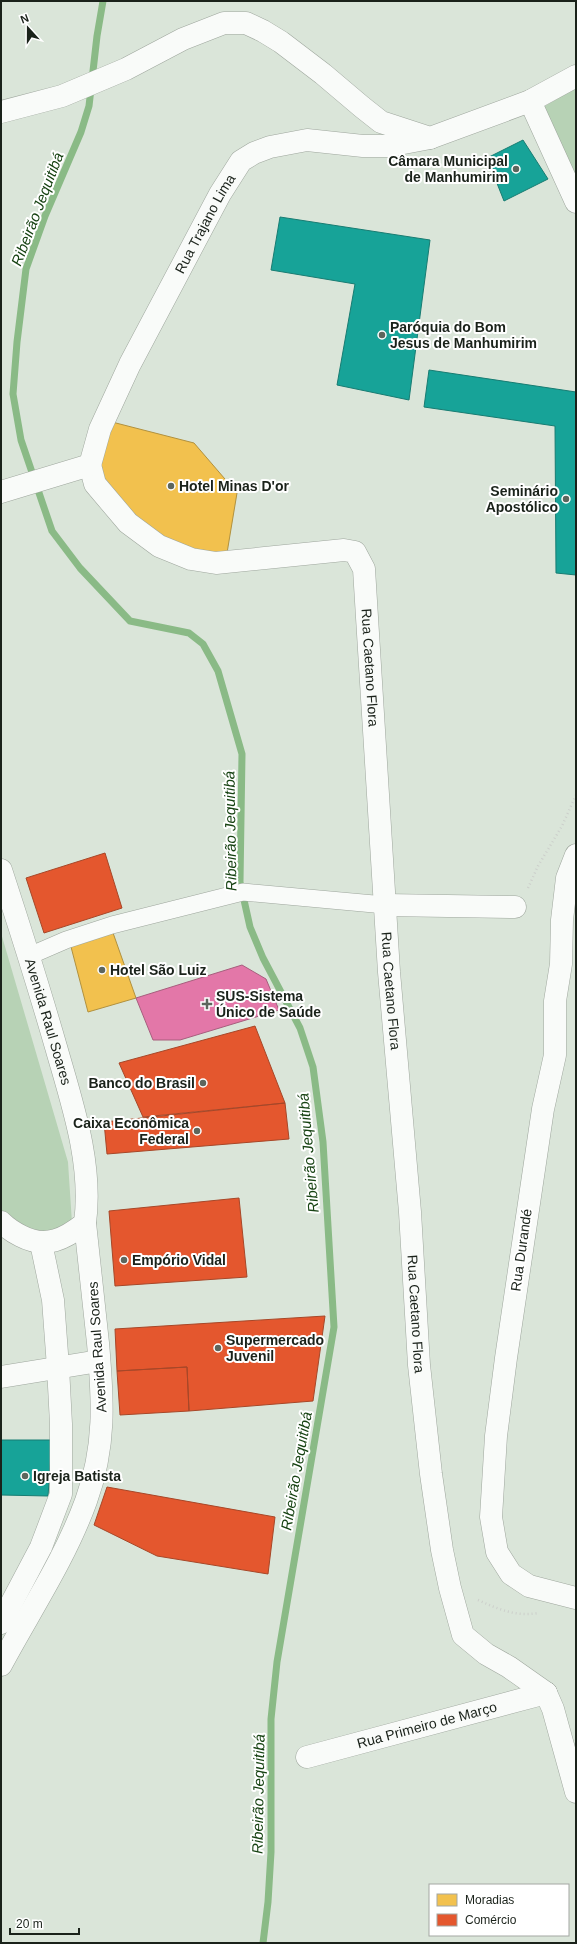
<svg xmlns="http://www.w3.org/2000/svg" width="577" height="1944" font-family="Arial,sans-serif">
	<rect width="100%" height="100%" fill="#dae5d9"/>
	<path fill="#b7d2b5" d="M576,88V179L538,110Z
		M1,933L68,1162L72,1223L38,1241L4,1220L1,1209Z"/>
	<path fill="#f2c14e" stroke="#b1913e" d="M112,422L194,443L237,493L226,559L169,542L139,519L105,480L100,466Z
		M112,930L136,998L88,1012L70,943Z"/>
	<path fill="#e4572e" stroke="#a74728" d="M105,853L122,908L44,933L26,878Z
		M255,1026L285,1103L143,1117L119,1063Z
		M285,1103L289,1139L107,1154L104,1122Z
		M239,1198L247,1277L115,1286L109,1211Z
		M325,1316L313,1401L189,1411L187,1367L117,1371L115,1329Z
		M187,1367L189,1411L120,1415L117,1371Z
		M107,1487L275,1517L268,1574L157,1556L94,1525Z"/>
	<path fill="#e377a8" stroke="#a75e7d" d="M242,965L266,979L279,1010L180,1040H153L136,998Z"/>
	<path fill="#17a398" stroke="#187c72" d="M523,140L548,179L504,201L487,158Z
		M280,217L430,240L409,400L337,385L355,284L271,270Z
		M429,370L576,392V575L556,573L555,426L424,407Z
		M1,1440H52L48,1496L1,1495Z"/>
	<g fill="none" stroke-linecap="round" stroke-linejoin="round">
		<path stroke="#8aba86" stroke-width="7" d="M103,1L97,36L89,106L81,132L45,216L26,269L17,342L13,394L21,440L52,531L80,568L130,621L189,633L203,644L218,671L242,754L240,882L250,927L263,958L300,1028L313,1067L323,1142L334,1327L277,1662L271,1719V1852L268,1902L263,1943"/>
		<defs>
			<path id="pedestrian" d="M29,956L66,940L112,925L243,892L385,905"/>
			<g id="minor">
				<path d="M530,101L576,202"/>
				<path id="s1" d="M90,465L95,484L128,523L159,546L191,559L216,563L344,550L355,552L364,569L389,972L410,1212L419,1365L431,1474L442,1550L450,1588L463,1635L486,1654L509,1667L546,1693"/>
				<path id="s2" d="M90,465L100,429L130,364L220,194L241,161L254,153L270,147L307,140L363,146H388L430,138"/>
				<path d="M1,492L90,465"/>
				<path d="M576,855L567,878L562,920L561,964L555,1001V1055L543,1109L506,1358L496,1436L491,1517L497,1552L511,1574L529,1586L576,1598"/>
				<path d="M385,905L515,907"/>
				<path d="M1,1377L99,1361"/>
				<path d="M546,1693L553,1709L576,1792"/>
				<path id="s3" d="M307,1757L546,1693"/>
			</g>
			<g id="tertiary">
				<path d="M1,112L62,96L126,69L183,39L224,23H246L263,31L281,42L323,74L362,107L381,122L430,138L530,101L576,76"/>
				<path id="s4" d="M1,870C20,928 39,988 56,1047C72,1103 93,1164 85,1223C65,1239 46,1249 21,1236C13,1232 7,1228 1,1222"/>
				<path d="M1,1623L41,1547L61,1494V1424L58,1367L53,1300L41,1243"/>
				<path d="M1,1665C30,1611 65,1559 86,1501C106,1446 103,1400 98,1343C94,1303 89,1263 85,1223"/>
			</g>
		</defs>
		<use href="#pedestrian" stroke="#9ea69d" stroke-width="18"/>
		<use href="#minor" stroke="#9ea69d" stroke-width="23"/>
		<use href="#tertiary" stroke="#9ea69d" stroke-width="23"/>
		<path stroke="#cccfcb" stroke-width="2.5" stroke-dasharray="1 3" stroke-linecap="butt" d="M528,888L538,866L562,826L576,795
			M478,1600C498,1609 516,1617 538,1613"/>
		<use href="#pedestrian" stroke="#f9fbf9" stroke-width="17"/>
		<use href="#minor" stroke="#f9fbf9" stroke-width="22"/>
		<use href="#tertiary" stroke="#f9fbf9" stroke-width="22"/>
	</g>
	<g fill="#5d665d" stroke="#fff" stroke-width="1.5">
		<circle cx="516" cy="169" r="4"/>
		<circle cx="382" cy="335" r="4"/>
		<circle cx="171" cy="486" r="4"/>
		<circle cx="566" cy="499" r="4"/>
		<circle cx="102" cy="970" r="4"/>
		<path d="M205 998h4v4h4v4h-4v4h-4v-4h-4v-4h4z"/>
		<circle cx="203" cy="1083" r="4"/>
		<circle cx="197" cy="1131" r="4"/>
		<circle cx="124" cy="1260" r="4"/>
		<circle cx="218" cy="1348" r="4"/>
		<circle cx="25" cy="1476" r="4"/>
	</g>
	<g text-anchor="middle" dominant-baseline="central" stroke-width="4" stroke-linejoin="round" paint-order="stroke">
		<g font-size="14" font-weight="bold" fill="#1a221a" stroke="#fff" text-anchor="start">
			<text x="508" y="161" text-anchor="end">Câmara Municipal<tspan x="508" dy="16">de Manhumirim</tspan></text>
			<text x="390" y="327">Paróquia do Bom<tspan x="390" dy="16">Jesus de Manhumirim</tspan></text>
			<text x="179" y="486">Hotel Minas D'or</text>
			<text x="558" y="491" text-anchor="end">Seminário<tspan x="558" dy="16">Apostólico</tspan></text>
			<text x="110" y="970">Hotel São Luiz</text>
			<text x="216" y="996">SUS-Sistema<tspan x="216" dy="16">Único de Saúde</tspan></text>
			<text x="195" y="1083" text-anchor="end">Banco do Brasil</text>
			<text x="189" y="1123" text-anchor="end">Caixa Econômica<tspan x="189" dy="16">Federal</tspan></text>
			<text x="132" y="1260">Empório Vidal</text>
			<text x="226" y="1340">Supermercado<tspan x="226" dy="16">Juvenil</tspan></text>
			<text x="33" y="1476">Igreja Batista</text>
		</g>
		<g font-size="14" fill="#1a221a" stroke="#fff">
			<text stroke="none"><textPath href="#s2" startOffset="268">Rua Trajano Lima</textPath></text>
			<text stroke="none"><textPath href="#s1" startOffset="427">Rua Caetano Flora</textPath></text>
			<text stroke="none"><textPath href="#s1" startOffset="751">Rua Caetano Flora</textPath></text>
			<text stroke="none"><textPath href="#s4" startOffset="159">Avenida Raul Soares</textPath></text>
			<text transform="translate(521 1250) rotate(-82)">Rua Durandé</text>
			<text stroke="none"><textPath href="#s1" startOffset="1075">Rua Caetano Flora</textPath></text>
			<text transform="translate(97 1347) rotate(-94)">Avenida Raul Soares</text>
			<text stroke="none"><textPath href="#s3" startOffset="124">Rua Primeiro de Março</textPath></text>
		</g>
		<g font-size="15" font-style="italic" fill="#164212" stroke="#fff">
			<text transform="translate(37 209) rotate(-69)">Ribeirão Jequitibá</text>
			<text transform="translate(230 831) rotate(-91)">Ribeirão Jequitibá</text>
			<text transform="translate(308 1153) rotate(-95)">Ribeirão Jequitibá</text>
			<text transform="translate(296 1471) rotate(-80)">Ribeirão Jequitibá</text>
			<text transform="translate(258 1794) rotate(-89)">Ribeirão Jequitibá</text>
		</g>
	</g>
	<rect width="577" height="1944" fill="none" stroke="#1a221a" stroke-width="4"/>
	<rect x="429" y="1884" width="140" height="52" fill="#ffffff" stroke="#a3a7a3"/>
	<rect x="437" y="1894" width="20" height="12" fill="#f2c14e" stroke="#a3a7a3"/>
	<text x="465" y="1904" font-size="12" fill="#1a221a">Moradias</text>
	<rect x="437" y="1914" width="20" height="12" fill="#e4572e" stroke="#a3a7a3"/>
	<text x="465" y="1924" font-size="12" fill="#1a221a">Comércio</text>
	<g transform="translate(28 28) rotate(339)" stroke="#ffffff" stroke-width="3" paint-order="stroke">
	<path d="M0-3L7 15L0 10L-7 15Z" fill="#1a221a"/>
	<text y="-6" font-size="11" font-weight="bold" text-anchor="middle" fill="#1a221a">N</text>
	</g>
	<path d="M10 1928v6h69v-6" fill="none" stroke="#1a221a" stroke-width="2"/>
	<text x="16" y="1928" font-size="12" fill="#1a221a" stroke="#ffffff" stroke-width="3" paint-order="stroke">20 m</text>
</svg>
